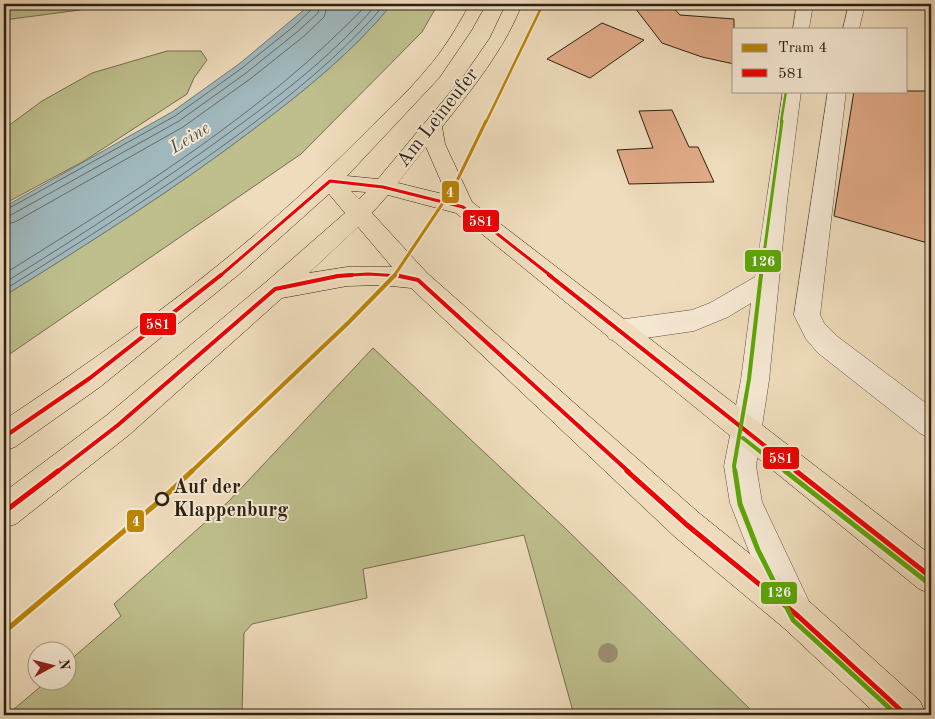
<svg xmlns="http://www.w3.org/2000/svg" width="935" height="719" font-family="'Old Standard TT',serif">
	<rect width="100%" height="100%" fill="#efdcbc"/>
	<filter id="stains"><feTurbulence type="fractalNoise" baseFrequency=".004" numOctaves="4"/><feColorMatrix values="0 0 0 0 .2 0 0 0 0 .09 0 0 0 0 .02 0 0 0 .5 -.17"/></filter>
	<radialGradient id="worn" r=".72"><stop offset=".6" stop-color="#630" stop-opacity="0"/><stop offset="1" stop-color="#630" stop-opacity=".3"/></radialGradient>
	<path fill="#bebf8d" stroke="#747050" d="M4,4H87L80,10L4,20Z
		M392,4H438L422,32L301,154L4,358V296C89,243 175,189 255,128C304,91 353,52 392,4Z
		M167,51H201L207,60L194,78L187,94L84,161L4,204V129L42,101L92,73Z
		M373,348L565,528L756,715H574L524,535L363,569L367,598L252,624L244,633L242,715H7L46,682H68V662L121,616L114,604L229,501Z"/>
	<path fill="#a0b8bd" stroke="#717b79" d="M311,4H392C353,52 304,91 255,128C175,189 89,243 4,296V207L172,112L239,64Z"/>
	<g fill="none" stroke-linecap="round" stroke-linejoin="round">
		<path stroke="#666c68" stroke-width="1" d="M4,211L175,116L242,68L293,27L312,9L314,4
			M4,217L11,215L179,121L246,73L297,32L318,13L320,4
			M4,225L15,222L183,127L250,79L303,37L324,17L328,4
			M4,274C100,214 197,154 285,81C314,57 341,31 368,4
			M4,283C85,233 164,181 241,124C290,88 337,51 377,4
			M4,290C82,241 160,192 235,137C289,97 341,56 385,4"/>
	</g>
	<path fill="#e1aa87" stroke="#2b2013" d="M632,4H670L680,15L734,19V64L702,57L662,43Z
		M602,23L644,40L590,78L547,59Z
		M854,91H931V244L834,216Z
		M672,110L689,147H698L714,182L629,184L617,150L653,148L639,111Z"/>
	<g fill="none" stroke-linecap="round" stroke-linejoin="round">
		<defs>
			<path id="minor" d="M797,4H813L809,29H793Z
				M849,4H865L859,29H843Z
				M783,91H801L787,201L769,380L756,466L762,502L813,610L808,623L795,628L782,623L752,559L730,503L724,466L741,380L751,303L728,317L694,331L618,342L609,339L605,331L609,323L618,320L692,310L710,303L755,277Z
				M828,91H846L820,315L824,323L838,337L931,407V438L921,434L818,353L806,339L794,315Z"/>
			<path id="major" d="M470,4H486L471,31L439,78L347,176L378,179L463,77L490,38L506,4H522C504,50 472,89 442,127L445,144L472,202L931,555V594L919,589L456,213L388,195L372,213L427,273L699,513L811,603L920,701L926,715H877L785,629L675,537L411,288L381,285L347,286L282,298L129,435L16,524L4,528V492L107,415L266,282L345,213L329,194L243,271L100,387L15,447L4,451V420C130,336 256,244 363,135C384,114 407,93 426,70C444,50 457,27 470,4ZM426,147L447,195L398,183ZM351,191L366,192L359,199ZM358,227L392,267H347L309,273Z"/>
		</defs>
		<use href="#minor" stroke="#5c4f3d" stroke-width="1"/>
		<use href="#major" stroke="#2b2013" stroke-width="1"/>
		<use href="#minor" fill="#f5e8d3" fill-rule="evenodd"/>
		<use href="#major" fill="#efdcbc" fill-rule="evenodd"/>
		<defs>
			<path id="bus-1-far2" d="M220,276L330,181L383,187L463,207L551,276
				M336,276L368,274L401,276"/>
			<path id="bus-1-far1" d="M395,275L418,280L629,472
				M549,275L798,472
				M4,437L90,378L221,275
				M57,472L118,425L275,289L338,276L352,275"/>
			<path id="bus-1" d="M627,471L687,525L798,616L906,715
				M796,471L931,577
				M4,512L58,471"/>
			<path id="bus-2-far3" d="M781,122L786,91"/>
			<path id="bus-2-far2" d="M761,276L782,121"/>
			<path id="bus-2-far1" d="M743,438L786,472
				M735,472L734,466L749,379L761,275"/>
			<path id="bus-2" d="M735,471L740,504L758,550L793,620L897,715
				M785,471L927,582"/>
		</defs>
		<use href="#bus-1-far2" stroke="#f5e8d3" stroke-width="6"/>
		<use href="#bus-1-far1" stroke="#f5e8d3" stroke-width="8"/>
		<use href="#bus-1" stroke="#f5e8d3" stroke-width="9"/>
		<use href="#bus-2-far3" stroke="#f5e8d3" stroke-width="5"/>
		<use href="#bus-2-far2" stroke="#f5e8d3" stroke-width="6"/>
		<use href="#bus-2-far1" stroke="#f5e8d3" stroke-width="8"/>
		<use href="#bus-2" stroke="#f5e8d3" stroke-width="9"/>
		<use href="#bus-1-far2" stroke="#e00" stroke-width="3"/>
		<use href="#bus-1-far1" stroke="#e00" stroke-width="4"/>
		<use href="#bus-1" stroke="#e00" stroke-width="5"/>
		<use href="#bus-2-far3" stroke="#5ca607" stroke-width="2.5"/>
		<use href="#bus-2-far2" stroke="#5ca607" stroke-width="3"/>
		<use href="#bus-2-far1" stroke="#5ca607" stroke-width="4"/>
		<use href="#bus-2" stroke="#5ca607" stroke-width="5"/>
		<defs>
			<path id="tram-1-far3" d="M486,122L543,4"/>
			<path id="tram-1-far2" d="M394,276L455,185L486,121"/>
			<path id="tram-1-far1" d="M191,472L349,322L395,275"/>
			<path id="tram-1" d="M4,632L162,499L192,471"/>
		</defs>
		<use href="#tram-1-far3" stroke="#f5e8d3" stroke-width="5"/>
		<use href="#tram-1-far2" stroke="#f5e8d3" stroke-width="6"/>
		<use href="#tram-1-far1" stroke="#f5e8d3" stroke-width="8"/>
		<use href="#tram-1" stroke="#f5e8d3" stroke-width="9"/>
		<use href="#tram-1-far3" stroke="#bb8506" stroke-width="2.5"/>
		<use href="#tram-1-far2" stroke="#bb8506" stroke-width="3"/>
		<use href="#tram-1-far1" stroke="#bb8506" stroke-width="4"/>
		<use href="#tram-1" stroke="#bb8506" stroke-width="5"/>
	</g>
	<circle fill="#9b8f73" cx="608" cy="653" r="10"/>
	<circle fill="#f5e8d3" stroke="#2b2013" stroke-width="2.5" cx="162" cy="499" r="6"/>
	<g text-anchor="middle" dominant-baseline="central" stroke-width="4" stroke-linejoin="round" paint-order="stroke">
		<g font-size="18" font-style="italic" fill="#4e4e46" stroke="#f5e8d3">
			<text transform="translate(190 138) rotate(-32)">Leine</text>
		</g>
		<g font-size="20" fill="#2b2013" stroke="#f5e8d3">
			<text transform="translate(438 118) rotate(-52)">Am Leineufer</text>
		</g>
		<g font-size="20" font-weight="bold" fill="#2b2013" stroke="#f5e8d3" text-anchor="start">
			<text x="173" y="488">Auf der<tspan x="173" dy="23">Klappenburg</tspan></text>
		</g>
	</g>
	<g stroke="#f5e8d3" stroke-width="2">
		<rect x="441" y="180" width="19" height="24" rx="5" fill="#bb8506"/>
		<rect x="462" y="209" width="38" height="24" rx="5" fill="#e00"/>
		<rect x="744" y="249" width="38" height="24" rx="5" fill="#5ca607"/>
		<rect x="139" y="312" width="38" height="24" rx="5" fill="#e00"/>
		<rect x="762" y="446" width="38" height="24" rx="5" fill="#e00"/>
		<rect x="126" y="509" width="19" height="24" rx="5" fill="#bb8506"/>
		<rect x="760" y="581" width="38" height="24" rx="5" fill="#5ca607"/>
	</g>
	<g font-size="14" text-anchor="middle" font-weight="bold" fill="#fff">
		<text x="450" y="197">4</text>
		<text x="481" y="226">581</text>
		<text x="763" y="266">126</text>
		<text x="158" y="329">581</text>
		<text x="781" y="463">581</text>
		<text x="136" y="526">4</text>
		<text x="779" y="597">126</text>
	</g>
	<rect width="935" height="719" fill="none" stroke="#efdcbc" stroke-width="20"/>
	<rect x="5" y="5" width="925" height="709" fill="none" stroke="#2b2013" stroke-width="2.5"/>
	<rect x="10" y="10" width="915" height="699" fill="none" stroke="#2b2013"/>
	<rect x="732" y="28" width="175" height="65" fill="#f5e8d3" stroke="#a49886"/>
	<rect x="742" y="44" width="25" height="8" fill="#bb8506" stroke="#a49886"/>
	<text x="778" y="52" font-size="15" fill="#2b2013">Tram 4</text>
	<rect x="742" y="69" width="25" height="8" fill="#ee0000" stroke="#a49886"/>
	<text x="778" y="78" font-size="15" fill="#2b2013">581</text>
	<g transform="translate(52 666) rotate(83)"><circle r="24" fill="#f5e8d3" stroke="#a49886"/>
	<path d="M0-4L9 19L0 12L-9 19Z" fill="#8f2418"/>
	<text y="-8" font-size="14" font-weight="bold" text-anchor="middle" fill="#2b2013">N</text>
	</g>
	<rect width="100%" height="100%" filter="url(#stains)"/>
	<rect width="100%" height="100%" fill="url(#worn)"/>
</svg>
